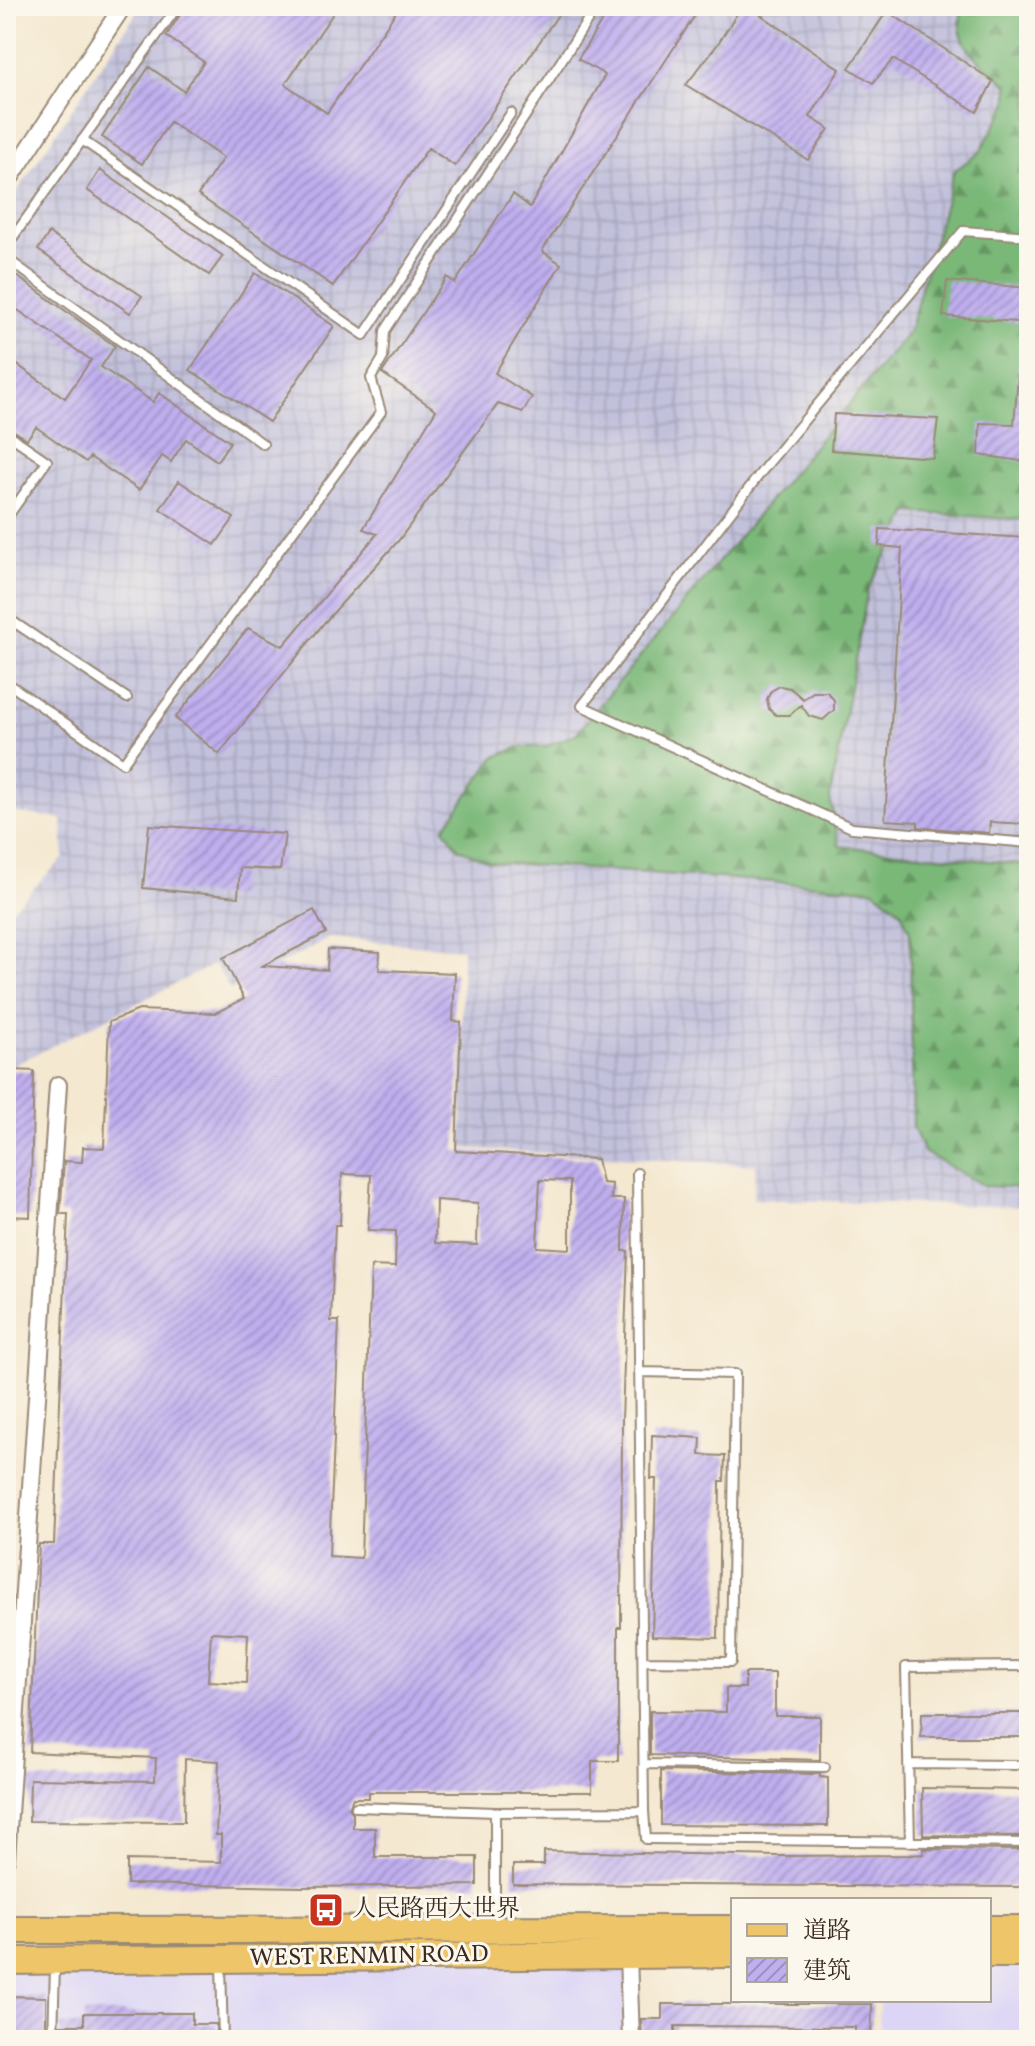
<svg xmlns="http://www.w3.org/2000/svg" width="1035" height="2046" font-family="Vollkorn,'Noto Serif SC',serif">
	<defs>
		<pattern id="industrial-grid" width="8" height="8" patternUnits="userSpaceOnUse" patternTransform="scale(2)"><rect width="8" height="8" fill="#c2c1dc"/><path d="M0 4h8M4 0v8" fill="none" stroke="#a8a6bc"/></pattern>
		<pattern id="forest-firs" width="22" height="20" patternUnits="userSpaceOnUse" patternTransform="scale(2)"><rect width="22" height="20" fill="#7ab878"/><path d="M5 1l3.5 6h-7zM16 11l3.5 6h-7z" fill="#659662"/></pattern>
		<pattern id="building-hatch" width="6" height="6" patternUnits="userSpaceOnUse" patternTransform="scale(2)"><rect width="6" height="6" fill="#c0afef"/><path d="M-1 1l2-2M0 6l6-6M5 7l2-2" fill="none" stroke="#9d8fc1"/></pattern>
	</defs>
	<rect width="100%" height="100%" fill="#fbf7ec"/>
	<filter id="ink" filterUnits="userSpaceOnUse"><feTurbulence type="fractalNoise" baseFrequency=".0125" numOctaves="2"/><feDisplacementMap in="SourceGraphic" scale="16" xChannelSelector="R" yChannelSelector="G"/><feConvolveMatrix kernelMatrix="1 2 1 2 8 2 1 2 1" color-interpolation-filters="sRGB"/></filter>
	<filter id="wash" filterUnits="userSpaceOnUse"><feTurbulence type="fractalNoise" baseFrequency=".006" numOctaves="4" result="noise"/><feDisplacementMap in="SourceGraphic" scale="32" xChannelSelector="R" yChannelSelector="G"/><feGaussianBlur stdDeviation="1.8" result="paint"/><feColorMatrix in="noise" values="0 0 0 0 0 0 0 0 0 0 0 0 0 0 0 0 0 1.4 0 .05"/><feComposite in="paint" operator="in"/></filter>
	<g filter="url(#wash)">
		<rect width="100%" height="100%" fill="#f4e8d0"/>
		<path fill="#dcd5f6" d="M628,1955L631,2040H6V1961Z
			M989,1961H1029V2040H880L879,2000H989Z"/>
		<path fill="url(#industrial-grid)" d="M141,6H1029V1207L753,1199L756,1165L462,1148V949L330,938L230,990L215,964L6,1069V915L64,858L62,819L6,811V208Z"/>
		<path fill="url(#forest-firs)" stroke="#5a714b" stroke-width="2" d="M964,6H1014L1029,17V520L909,512L868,589L830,798L839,846L1029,865V1188L984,1186L924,1152L913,1127L910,932L901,911L873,889L490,862L459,849L444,828L495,757L519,747H545L576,734L909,332L954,171L980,152L1008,103V85C983,63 948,44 964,6Z"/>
		<g id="blocks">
			<path fill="url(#building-hatch)" fill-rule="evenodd" d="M186,6H338L285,84L327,113L400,6H564L455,166L428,148L333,286L198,195L223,158L170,122L142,164L102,137L149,67L184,91L204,62L166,36Z
				M611,6H701L542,251L561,264L495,373L532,397L523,412L498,404L399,540L324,623L219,754L175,718L248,628L283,646L377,534L363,529L436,410L382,373L447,277L455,283L513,194L530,207L605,75L578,59Z
				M742,6H748L840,69L810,117L829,129L808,160L686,85L717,45Z
				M887,11L993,81L977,112L893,59L873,83L849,68Z
				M100,170L223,256L209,275L87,190Z
				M49,233L142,296L130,313L38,250Z
				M11,272L115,346L101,367L153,402L159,393L230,442L217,461L186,439L171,462L162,456L139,490L90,457L86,462L36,427L27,439L6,426V357L65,398L91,360L6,302V279Z
				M255,273L334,326L269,422L190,370Z
				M947,281L1029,288V323L943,316Z
				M1019,364L1029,365V462L979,455L980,423L1014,424Z
				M834,414L938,419L933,458L831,450Z
				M179,481L234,518L215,545L160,509Z
				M880,529L1029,538V824L990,822L989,833L918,827V822L885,820L902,548L879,546Z
				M780,686L790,688L803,699L813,692H827L834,700V710L823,720L809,716L801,705L790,715H776L769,709L767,699L771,691Z
				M149,825L285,834L280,870L240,868L238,897L143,888Z
				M314,910L326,933L262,966L327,970L328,949L380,952L379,970L455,973L453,1021L461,1022L456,1151L597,1159L602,1183L612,1184L611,1199H624L623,1251H628L622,1420L621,1627H618V1761H592V1792H369V1798H353L349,1808L353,1813V1828H375V1857H477V1885L303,1887L127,1884V1860L221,1862V1835H216L219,1761L185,1759L184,1822L29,1821L30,1779L155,1781L156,1758L30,1752L39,1544H54L68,1214H60L64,1161L82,1162L83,1147L104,1148L109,1022L139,1010L215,1013L244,999L223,958ZM342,1174L371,1175L368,1230L396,1231L395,1267L371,1266L361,1558L329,1556L339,1321H331L335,1225H340ZM540,1180L570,1181V1249L537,1247ZM436,1200L478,1203L477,1245L435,1243ZM211,1632L248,1634L246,1683L208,1681Z
				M14,1070L34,1071L30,1217L6,1216V1074Z
				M652,1435L701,1438L700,1455L725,1456L724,1481H720L718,1638L652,1636L656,1479H651Z
				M745,1673H775V1716H820V1760L650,1755V1711L726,1712V1688H745Z
				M922,1713H1029V1737H921Z
				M661,1771L820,1774V1777L828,1778V1826L661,1825Z
				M922,1788L1029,1790V1836L923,1835Z
				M923,1849L1029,1850V1887L513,1884V1865H544V1851L781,1856L910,1855L924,1854Z
				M6,1996L46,1997V2040H6Z
				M662,2004H872L871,2040H855V2027L675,2026V2040H642L641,2019H662Z
				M84,2013H192V2024H216V2040H60V2025H84Z"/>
		</g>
	</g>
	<g filter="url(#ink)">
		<use href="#blocks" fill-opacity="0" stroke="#988977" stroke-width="2"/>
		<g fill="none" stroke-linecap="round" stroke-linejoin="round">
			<defs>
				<path id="service" d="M82,140L364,335L511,113
					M1029,236L963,231L766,466L582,706L852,828L1029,843
					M6,247L178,6
					M6,258L263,444
					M6,433L47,461L6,519
					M6,617L127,698
					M6,682L123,763L381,412L371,378L383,358L385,331L597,6
					M639,1372L735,1374L731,1662L643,1661
					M644,1764L825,1767
					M908,1764L1016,1765
					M356,1807L495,1812
					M644,1811L646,1839L1029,1843
					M910,1842L906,1667L1029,1666
					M495,1924V1812L644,1811L637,1173
					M221,1964L223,2040
					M53,2040L55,1965"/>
				<path id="minor" d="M6,184L123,6
					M6,1859L58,1085
					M628,1955L631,2040"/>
				<path id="primary" d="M989,1929H1029
					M6,1930L733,1929
					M989,1954H1029
					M6,1961L733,1954"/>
			</defs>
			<use href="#service" stroke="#988977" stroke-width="12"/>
			<use href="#minor" stroke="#988977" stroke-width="20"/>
			<use href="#primary" stroke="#988977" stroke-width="30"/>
			<use href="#service" stroke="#fff" stroke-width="8"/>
			<use href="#minor" stroke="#fff" stroke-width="16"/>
			<use href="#primary" stroke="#eec569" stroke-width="26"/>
		</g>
	</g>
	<defs>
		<symbol id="bus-square" viewBox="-11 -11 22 22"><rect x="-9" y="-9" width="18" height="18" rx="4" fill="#c8321e" stroke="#fbf7ec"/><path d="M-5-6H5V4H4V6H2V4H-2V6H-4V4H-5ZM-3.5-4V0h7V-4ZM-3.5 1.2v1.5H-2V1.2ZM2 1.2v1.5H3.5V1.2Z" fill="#fff"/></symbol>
	</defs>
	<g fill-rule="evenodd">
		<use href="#bus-square" x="306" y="1890" width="40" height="40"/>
	</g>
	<g text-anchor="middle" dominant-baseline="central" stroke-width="6" stroke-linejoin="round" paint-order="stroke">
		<g font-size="24" fill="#3b2a1e" stroke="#fbf7ec" text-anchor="start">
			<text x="352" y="1910">人民路西大世界</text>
		</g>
		<g font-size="24" fill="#3b2a1e" stroke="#fbf7ec">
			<text transform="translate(369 1957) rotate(-1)">WEST RENMIN ROAD</text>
		</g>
	</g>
	<rect width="1035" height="2046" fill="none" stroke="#fbf7ec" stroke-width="32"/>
	<rect x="731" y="1898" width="260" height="104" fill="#fbf7ec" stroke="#aea59a" stroke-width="2"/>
	<rect x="747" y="1924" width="40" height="12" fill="#eec569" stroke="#aea59a" stroke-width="2"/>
	<text x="803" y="1938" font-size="24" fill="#3b2a1e">道路</text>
	<rect x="747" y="1958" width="40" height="24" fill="url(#building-hatch)" stroke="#aea59a" stroke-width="2"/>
	<text x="803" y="1978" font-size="24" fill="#3b2a1e">建筑</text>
</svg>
